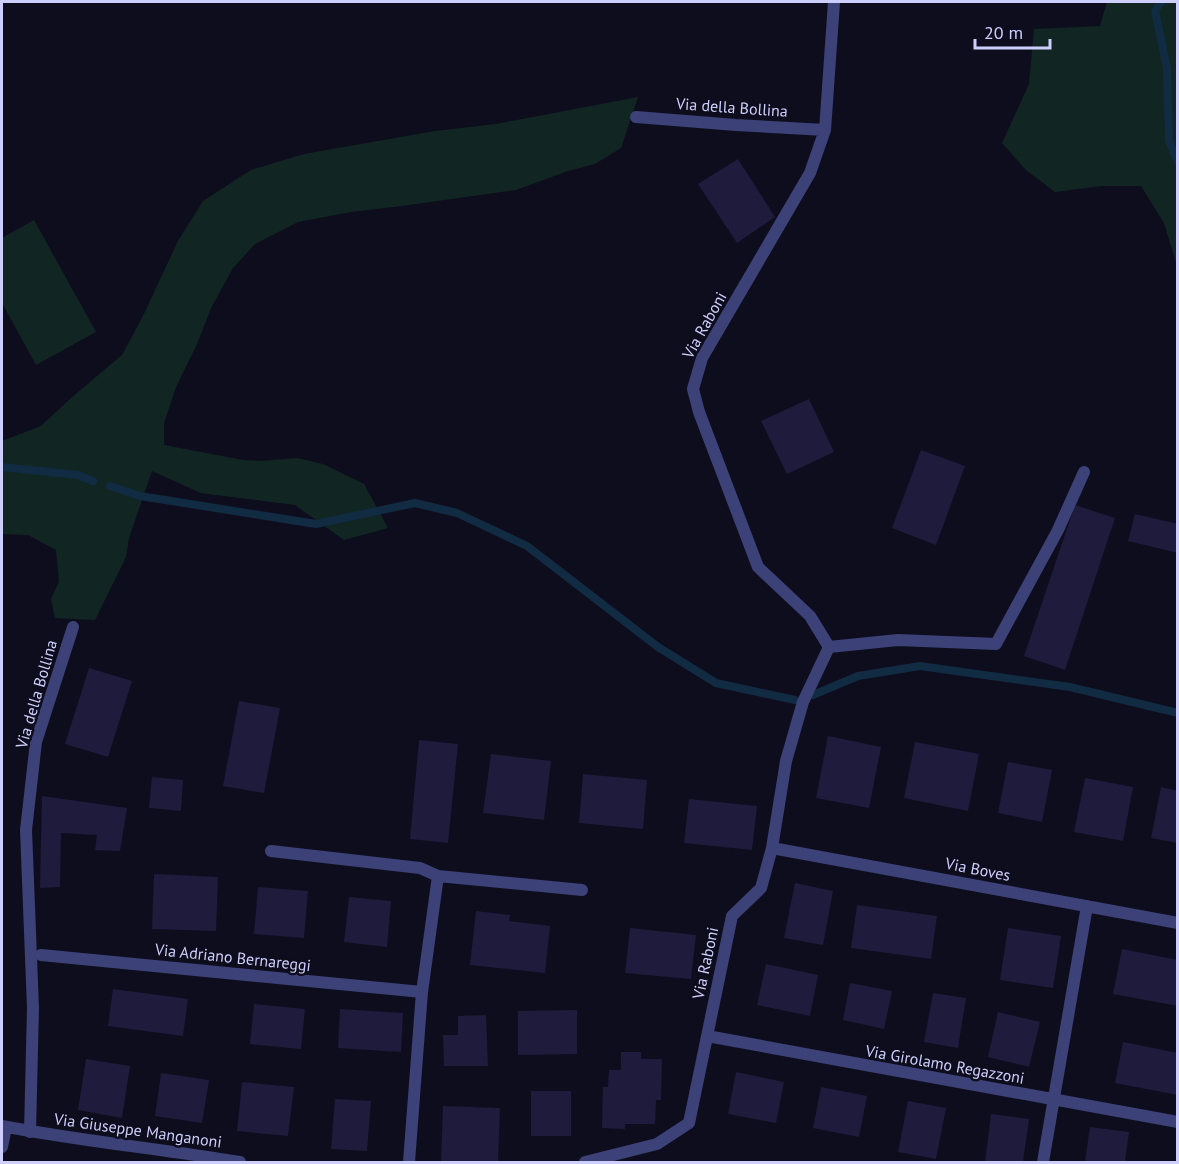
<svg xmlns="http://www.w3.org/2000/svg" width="1179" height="1164" font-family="'PT Sans',sans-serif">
	<rect width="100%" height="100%" fill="#0e0d1d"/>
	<path fill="#112623" d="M1107,2H1177V266L1164,223L1141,186H1101L1055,192L1026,170L1002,143L1029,84L1034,29L1100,26Z
		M638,97L621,148L595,164L568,171L516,190L402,206L351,212L298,222L255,244L233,268L211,308L197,344L176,387L164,423V445L243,460L261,461L297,458L323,464L364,484L388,528L344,540L295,505L201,493L152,471L129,538L126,557L95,620L55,618L51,599L59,582L56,550L28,535L2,534V441L41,426L71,398L122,355L143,316L178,241L203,201L251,170L304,154L435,131L496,124Z
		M34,220L96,332L36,365L2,303V238Z"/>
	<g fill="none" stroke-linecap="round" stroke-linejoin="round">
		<path stroke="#112b42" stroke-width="8" d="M1161,2L1155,11L1167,68L1169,141L1178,162
			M2,467L78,475L93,481
			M110,486L140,496L316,524L415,503L457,513L527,546L658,647L716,683L795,700
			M813,695L858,676L920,666L1070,687L1178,713"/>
	</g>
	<path fill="#1e1b3c" d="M738,159L775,217L737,243L698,184Z
		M809,399L834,452L787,474L761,421Z
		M921,450L965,466L936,545L892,528Z
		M1075,505L1115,518L1065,670L1024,656Z
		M1135,514L1178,524V553L1128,541Z
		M89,668L132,681L108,757L65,744Z
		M239,701L280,708L264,793L223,786Z
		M828,736L881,747L869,808L816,798Z
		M419,740L458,744L448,843L410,839Z
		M915,742L979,754L968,811L904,798Z
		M491,754L551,761L544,820L483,813Z
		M1008,762L1052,770L1042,822L998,813Z
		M583,774L647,780L643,829L579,823Z
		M152,777L183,780L181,811L149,808Z
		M1085,778L1133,787L1123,841L1074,832Z
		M1161,787L1178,791V843L1151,838Z
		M42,796L127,808L120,851L95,850L97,835L61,833L60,887L40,888Z
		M689,799L757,806L752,850L684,843Z
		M154,874L218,877L216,931L152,929Z
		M795,883L833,891L823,945L784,938Z
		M258,887L308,891L304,938L254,934Z
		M349,897L391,901L387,947L344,942Z
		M857,905L937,916L931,959L851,948Z
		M476,911L510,915L509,921L550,926L545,973L470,965Z
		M630,928L696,935L691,979L625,973Z
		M1008,928L1061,936L1053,988L1000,980Z
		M1122,949L1178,960V1006L1113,994Z
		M766,964L818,975L810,1016L757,1005Z
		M850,983L892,991L884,1029L843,1020Z
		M113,989L188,999L183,1036L108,1026Z
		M933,993L966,998L958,1048L924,1042Z
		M254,1004L305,1009L301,1049L250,1044Z
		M340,1009L403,1013L401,1052L338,1048Z
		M577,1010V1054L518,1055V1011Z
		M998,1012L1040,1022L1029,1067L988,1057Z
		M486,1015L488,1066H444L443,1035H458V1016Z
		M1123,1042L1178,1053V1095L1115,1083Z
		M621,1052H641V1059H662L661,1100H656L655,1124H625V1129L602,1128L603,1087H608L609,1070H621Z
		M86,1059L130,1066L122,1118L78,1110Z
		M736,1072L784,1082L776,1123L728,1114Z
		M161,1073L209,1080L202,1123L155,1116Z
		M242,1082L294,1087L288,1136L237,1131Z
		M821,1087L867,1096L859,1137L813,1128Z
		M531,1091H571V1136H531Z
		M335,1099L371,1101L367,1151L331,1149Z
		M908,1101L946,1108L936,1159L898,1152Z
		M443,1106L500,1108L498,1162H441Z
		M991,1114L1029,1119L1023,1162H985Z
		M1090,1127L1129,1132L1125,1162H1085Z"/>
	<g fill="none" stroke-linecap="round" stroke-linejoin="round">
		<path stroke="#3c4178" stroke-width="12" d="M30,1132L33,1008L26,830L36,742L73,627"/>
		<path stroke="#3c4178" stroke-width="12" d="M636,117L736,125L825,130
			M829,647L898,640L996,644L1058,530L1084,472
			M772,848L1178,923
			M271,851L420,868L438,876L582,890
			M41,955L422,992
			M707,1036L1178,1122
			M2,1126C81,1141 161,1149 240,1162
			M2,1147L6,1127
			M409,1162L422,992L438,876
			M585,1162L657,1144L689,1123L732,916L761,888L772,848L786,761L803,702L829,647L810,616L758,567L699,412L693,389L702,358L810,173L825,130L834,2
			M1043,1162L1087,906"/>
	</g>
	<g text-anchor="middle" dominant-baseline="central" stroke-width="5" stroke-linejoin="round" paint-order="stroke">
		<g font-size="16" fill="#cdcefb" stroke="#0e0d1d">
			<text transform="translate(732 107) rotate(4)">Via della Bollina</text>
			<text transform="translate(704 325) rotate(-61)">Via Raboni</text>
			<text transform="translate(36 694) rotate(-74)">Via della Bollina</text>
			<text transform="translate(978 869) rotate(11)">Via Boves</text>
			<text transform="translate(233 957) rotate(6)">Via Adriano Bernareggi</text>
			<text transform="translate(705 963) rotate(-78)">Via Raboni</text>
			<text transform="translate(945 1064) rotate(10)">Via Girolamo Regazzoni</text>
			<text transform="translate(138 1130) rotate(8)">Via Giuseppe Manganoni</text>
		</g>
	</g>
	<rect width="1179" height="1164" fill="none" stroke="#cdcefb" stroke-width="6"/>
	<path d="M975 39v9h75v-9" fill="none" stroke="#cdcefb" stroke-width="3"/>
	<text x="984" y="39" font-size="18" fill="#cdcefb" stroke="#0e0d1d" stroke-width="4.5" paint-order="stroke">20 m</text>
</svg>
